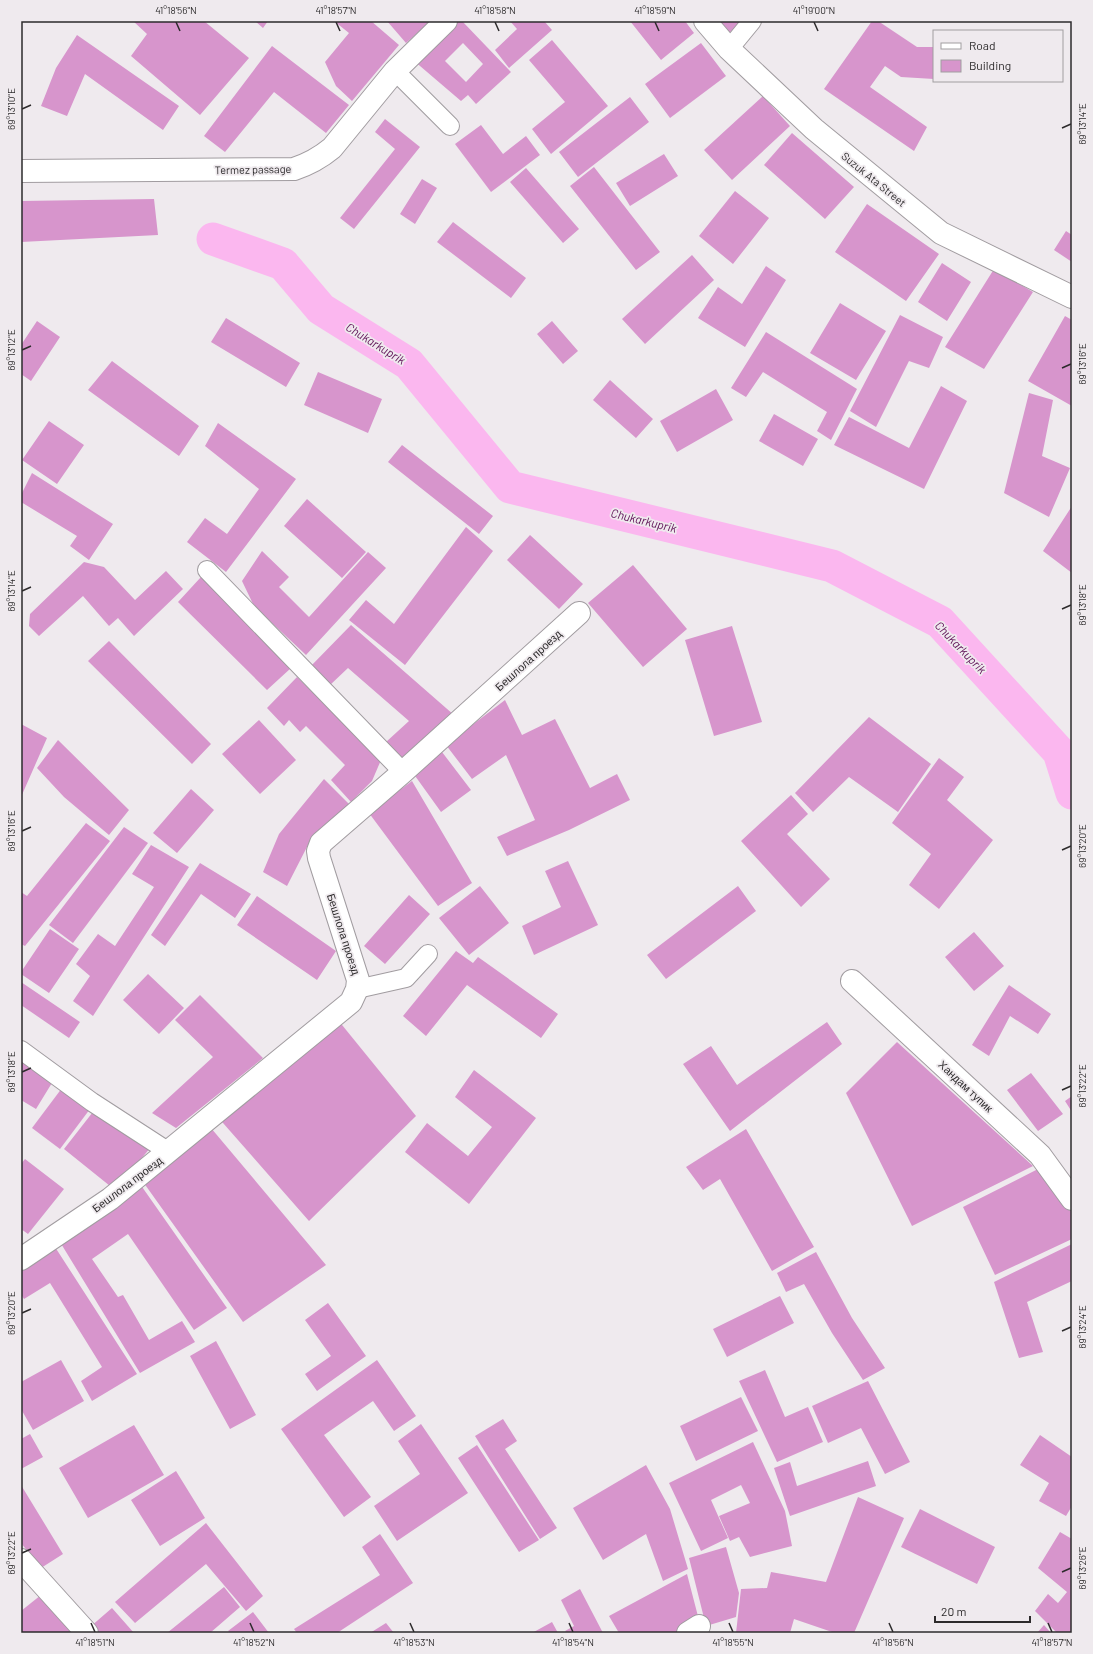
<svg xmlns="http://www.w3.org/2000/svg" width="1093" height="1654" font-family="Barlow,sans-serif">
	<rect width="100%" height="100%" fill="#efeaee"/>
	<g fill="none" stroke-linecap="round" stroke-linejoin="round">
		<path stroke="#fbb7ef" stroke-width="33" d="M213,239L283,264L321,309L409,364L510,487L832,566L940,622L1059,752L1072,793"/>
	</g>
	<path fill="#d795cc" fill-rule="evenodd" d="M133,21H204L249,58L200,115L131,56L147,34Z
		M255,21H268L263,28Z
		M334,21H371L399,45L352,101L336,86L325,62L349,33Z
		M387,21H431L406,43Z
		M450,21H462L511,72L476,104L468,95L461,101L413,60ZM463,43L483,64L466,82L445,61Z
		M510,21H544L552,30L509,68L495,50L517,29Z
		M630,21H685L694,33L661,60Z
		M715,21H742L727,35Z
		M872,21H878L917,47H934V79L901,77L885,66L870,87L927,127L914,151L824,89Z
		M77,35L179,106L163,130L85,74L67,116L41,106L56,68Z
		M552,40L608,106L551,154L532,129L565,102L529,60Z
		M701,43L726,76L670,118L645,84Z
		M272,46L349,105L326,133L274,92L225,152L204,136Z
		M763,96L790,126L732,180L704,150Z
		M630,97L649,122L578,177L559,152Z
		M385,119L420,147L354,229L340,218L395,149L375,132Z
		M481,125L503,154L526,136L540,155L491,192L455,144Z
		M792,133L854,187L825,219L764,165Z
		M664,154L678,176L630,206L616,183Z
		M594,167L660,252L636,270L570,186Z
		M526,168L579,229L563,243L510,182Z
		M422,179L437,188L415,224L400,214Z
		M735,191L769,218L733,264L699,236Z
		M154,199L158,235L21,242V201Z
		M867,204L939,254L906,301L835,252Z
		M453,222L526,278L511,298L437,242Z
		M1066,231L1072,235V262L1054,250Z
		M692,255L714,280L645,344L622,319Z
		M942,263L971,282L947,321L918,302Z
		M766,266L786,280L745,347L698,318L718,287L742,304Z
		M994,269L1033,292L984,369L945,347Z
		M840,303L886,331L856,380L810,353Z
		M900,315L943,337L929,368L909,361L876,427L850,411Z
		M1065,316L1072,320V406L1028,381Z
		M226,318L300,363L286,387L211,342Z
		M37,321L60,337L31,381L21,374V345Z
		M552,321L578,351L563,364L537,334Z
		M766,332L857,389L831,440L817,431L827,412L763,372L746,397L731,388Z
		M112,361L199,426L179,456L88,390Z
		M318,372L382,399L368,433L304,405Z
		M610,380L653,419L636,438L593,400Z
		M941,386L967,401L924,489L834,445L849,417L909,448Z
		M716,389L733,420L677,452L660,421Z
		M1029,393L1053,400L1042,456L1070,468L1049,517L1004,493Z
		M774,414L818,439L803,466L759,441Z
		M49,421L84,445L57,484L22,460Z
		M218,423L296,479L226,572L187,542L205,518L227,534L259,489L205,446Z
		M402,445L493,516L479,534L388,462Z
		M32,473L113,524L89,560L70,546L77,536L21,502V495Z
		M307,499L366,552L342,578L284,526Z
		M1072,506V573L1043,551Z
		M466,527L493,551L405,665L349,620L366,600L394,624Z
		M530,535L583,584L559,609L507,560Z
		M262,551L289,577L279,587L309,617L368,552L386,568L306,655L254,606L242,581Z
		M84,562L104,567L135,600L166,571L183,589L134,636L118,618L109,626L83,596L39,636L29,626L30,614Z
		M633,565L687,629L643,667L588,603Z
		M201,577L291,668L267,690L178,602Z
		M351,625L454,715L405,761L386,742L409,721L348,668L329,686L309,668Z
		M732,626L762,722L714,736L685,640Z
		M109,641L211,744L192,764L88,661Z
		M297,677L381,760L372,781L351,802L331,780L345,765L306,726L300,732L289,720L284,726L267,708Z
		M505,700L522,735L555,719L590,788L617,774L630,800L569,830L507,856L497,837L535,820L506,755L472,779L446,745Z
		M869,717L931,764L898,812L849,777L813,812L795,793Z
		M259,720L296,760L260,794L222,754Z
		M21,724L47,738L21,797Z
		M58,740L129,810L109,835L64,797L37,768Z
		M442,752L471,790L441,812L413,773Z
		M939,758L964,777L947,800L993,840L939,909L909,885L931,854L892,823Z
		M324,779L349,804L308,845L287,886L263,872L279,834Z
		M412,781L472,883L438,906L369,813Z
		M191,789L214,810L177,853L153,833Z
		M791,795L808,814L787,834L830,879L801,907L741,841Z
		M86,823L110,841L25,946L21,944V892L27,896Z
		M124,827L148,843L73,943L49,925Z
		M151,845L189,867L93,1016L73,1001L90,976L76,964L98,934L115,946L154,887L132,874Z
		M568,861L598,925L534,955L522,926L561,907L545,871Z
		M200,863L251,894L235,918L201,894L165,946L151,935Z
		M480,886L509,923L469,955L439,918Z
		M738,886L756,911L666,979L647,955Z
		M409,895L430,914L385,964L364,946Z
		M257,896L336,951L317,980L237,925Z
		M50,929L79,949L49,993L21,974V972Z
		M974,932L1004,966L974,991L945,957Z
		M456,951L473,963L478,957L558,1014L541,1038L467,985L426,1036L403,1016Z
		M148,974L184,1008L159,1034L123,1000Z
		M21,982L80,1022L69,1038L21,1005Z
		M1009,985L1051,1014L1038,1034L1010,1016L989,1056L972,1045Z
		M200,995L263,1058L176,1128L152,1113L213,1057L175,1020Z
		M338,1020L416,1116L309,1221L216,1115Z
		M827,1022L842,1044L730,1131L683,1064L711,1046L737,1085Z
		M897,1042L1033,1166L912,1226L846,1093Z
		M21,1057L55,1078L36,1109L21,1100Z
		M474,1070L536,1118L469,1204L405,1152L427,1123L468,1156L492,1127L455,1097Z
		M1031,1073L1063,1114L1038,1131L1007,1090Z
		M65,1084L93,1105L60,1149L32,1128Z
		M1072,1096V1112L1065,1101Z
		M96,1108L151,1147L115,1190L64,1149Z
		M211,1128L326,1265L243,1322L141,1179Z
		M746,1129L814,1247L772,1271L720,1179L703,1190L686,1167Z
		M25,1159L64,1189L28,1234L21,1229V1164Z
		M1038,1169L1072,1211V1239L995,1275L963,1207Z
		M140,1184L227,1308L194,1330L128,1234L92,1259L118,1297L123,1295L149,1340L182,1321L195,1342L140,1373L60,1242Z
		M1072,1244V1281L1027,1302L1043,1352L1019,1358L994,1282Z
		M55,1247L137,1374L92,1401L81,1381L102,1367L50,1283L24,1299L21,1294V1268Z
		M816,1252L852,1318L885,1368L863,1380L832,1333L804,1284L786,1292L777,1273Z
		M780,1296L794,1323L727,1357L713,1329Z
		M328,1303L366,1356L317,1391L305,1374L331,1356L305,1320Z
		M216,1341L256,1415L230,1429L190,1356Z
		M61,1360L84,1401L33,1430L21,1409V1382Z
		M377,1360L416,1416L394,1431L373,1401L324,1435L371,1497L344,1517L281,1429Z
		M765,1370L785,1417L808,1407L823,1442L777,1462L739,1381Z
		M868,1381L910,1462L885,1474L861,1428L828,1443L812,1406Z
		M741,1397L758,1431L696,1461L680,1426Z
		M503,1419L517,1441L505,1449L557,1528L540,1539L475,1436Z
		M421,1424L468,1493L397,1541L374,1506L420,1474L398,1441Z
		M134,1425L164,1475L88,1518L59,1468Z
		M30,1434L43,1457L21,1469V1439Z
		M1040,1435L1072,1457V1506L1066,1516L1039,1501L1049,1483L1020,1465Z
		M753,1442L785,1511L792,1546L750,1557L739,1537L730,1541L719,1516L750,1503L741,1485L711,1500L728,1538L701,1551L669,1483Z
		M477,1445L539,1540L519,1552L458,1458Z
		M868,1461L876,1486L790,1516L774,1468L790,1462L797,1486Z
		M646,1465L670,1509L688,1569L663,1581L646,1534L603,1560L573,1508Z
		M176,1471L205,1518L160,1546L131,1500Z
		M21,1485L63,1554L41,1568L21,1543Z
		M858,1497L904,1518L854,1633H835L794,1619L790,1633H736L741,1589L767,1588L771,1572L826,1582Z
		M920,1509L995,1547L977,1584L901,1547Z
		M206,1523L263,1596L246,1611L206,1564L135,1623L115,1602Z
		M1060,1532L1072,1539V1633H1057L1035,1611L1048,1594L1058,1603L1067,1592L1038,1568Z
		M380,1534L413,1583L337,1633H297L294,1629L380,1575L362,1547Z
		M726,1547L739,1593L736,1617L706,1626L689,1558Z
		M687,1574L700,1624L683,1633H619L609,1616Z
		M224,1587L240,1607L210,1633H167Z
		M580,1589L603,1633H567L565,1631L574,1626L561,1600Z
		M41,1595L73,1633H21V1611Z
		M112,1608L134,1633H96L90,1627Z
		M253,1612L269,1633H230L228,1631Z
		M552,1622L558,1633H532Z
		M386,1623L394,1633H370Z
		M1044,1625L1051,1633H1037Z"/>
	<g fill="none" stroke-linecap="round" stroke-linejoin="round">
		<defs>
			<path id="lane" d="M729,49L752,21
				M395,71L450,126
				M207,570L403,772
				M357,989L406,978L428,954
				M21,1050L92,1102L169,1152"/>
			<path id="street" d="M705,21L729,49L814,129L941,233L1072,297
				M852,981L1040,1155L1072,1199
				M21,1259L110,1199L351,1002L357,989L358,980L319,858L318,851L321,843L403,772L579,613
				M21,1560L87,1633
				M688,1633L699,1626"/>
			<path id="secondary" d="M21,171L294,169C309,164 320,158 332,148L395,71L446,21"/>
		</defs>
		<use href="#lane" stroke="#a19ca0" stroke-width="20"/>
		<use href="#street" stroke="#a19ca0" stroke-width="24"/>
		<use href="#secondary" stroke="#a19ca0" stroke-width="24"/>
		<use href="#lane" stroke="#fff" stroke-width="18"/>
		<use href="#street" stroke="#fff" stroke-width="22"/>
		<use href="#secondary" stroke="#fff" stroke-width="22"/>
	</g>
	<path fill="none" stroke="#2d2b2c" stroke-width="1.5" d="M176,22L180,31M336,22L340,31M495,22L499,31M655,22L659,31M814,22L818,31M22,109L31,105M1062,128L1071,124M22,350L31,346M1062,368L1071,364M22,591L31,587M1062,609L1071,605M22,831L31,827M1062,850L1071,846M22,1072L31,1068M1062,1090L1071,1086M22,1313L31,1309M1062,1331L1071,1327M22,1553L31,1549M1062,1572L1071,1568M91,1623L95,1632M250,1623L254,1632M410,1623L414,1632M569,1623L573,1632M729,1623L733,1632M889,1623L893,1632M1048,1623L1052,1632"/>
	<g text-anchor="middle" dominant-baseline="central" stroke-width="3.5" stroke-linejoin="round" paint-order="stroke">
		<g font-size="11" fill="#2d2b2c" stroke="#efeaee">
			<text transform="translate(253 169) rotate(-1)">Termez passage</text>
			<text transform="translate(874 179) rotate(39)">Suzuk Ata Street</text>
			<text transform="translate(528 660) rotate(-42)">Бешлола проезд</text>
			<text transform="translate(344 934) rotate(72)">Бешлола проезд</text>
			<text transform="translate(966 1086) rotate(43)">Хандам тупик</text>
			<text transform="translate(127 1184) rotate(-37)">Бешлола проезд</text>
		</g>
		<g font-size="12" font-style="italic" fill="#5e0f56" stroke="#efeaee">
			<text transform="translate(376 343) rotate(32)">Chukarkuprik</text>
			<text transform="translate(644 520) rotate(14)">Chukarkuprik</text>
			<text transform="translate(961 647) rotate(46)">Chukarkuprik</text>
		</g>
	</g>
	<rect width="1093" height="1654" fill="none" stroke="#efeaee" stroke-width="44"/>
	<rect x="933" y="30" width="130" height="52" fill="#efeaee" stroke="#a19ea0"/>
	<rect x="941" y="43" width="20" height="6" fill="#ffffff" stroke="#a19ea0"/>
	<text x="969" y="50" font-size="12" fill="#2d2b2c">Road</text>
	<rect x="941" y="60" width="20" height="12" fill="#d795cc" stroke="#a19ea0"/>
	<text x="969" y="70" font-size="12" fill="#2d2b2c">Building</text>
	<path d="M935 1616v6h95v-6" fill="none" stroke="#2d2b2c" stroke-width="2"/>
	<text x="941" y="1616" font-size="12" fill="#2d2b2c" stroke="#efeaee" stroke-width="3" paint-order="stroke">20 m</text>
	<rect x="22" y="22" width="1049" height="1610" fill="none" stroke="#2d2b2c" stroke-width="1.5"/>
	<g font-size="10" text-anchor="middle" fill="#2d2b2c">
		<text x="176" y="14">41°18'56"N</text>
		<text x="336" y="14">41°18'57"N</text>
		<text x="495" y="14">41°18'58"N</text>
		<text x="655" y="14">41°18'59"N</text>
		<text x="814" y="14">41°19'00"N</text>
		<text transform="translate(11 109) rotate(-90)" y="4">69°13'10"E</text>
		<text transform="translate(1082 124) rotate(-90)" y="4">69°13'14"E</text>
		<text transform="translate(11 350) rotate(-90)" y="4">69°13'12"E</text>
		<text transform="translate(1082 364) rotate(-90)" y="4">69°13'16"E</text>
		<text transform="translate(11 591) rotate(-90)" y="4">69°13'14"E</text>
		<text transform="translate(1082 605) rotate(-90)" y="4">69°13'18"E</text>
		<text transform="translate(11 831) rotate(-90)" y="4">69°13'16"E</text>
		<text transform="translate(1082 846) rotate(-90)" y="4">69°13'20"E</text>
		<text transform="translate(11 1072) rotate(-90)" y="4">69°13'18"E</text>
		<text transform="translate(1082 1086) rotate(-90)" y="4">69°13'22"E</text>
		<text transform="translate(11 1313) rotate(-90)" y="4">69°13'20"E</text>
		<text transform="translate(1082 1327) rotate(-90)" y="4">69°13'24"E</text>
		<text transform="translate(11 1553) rotate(-90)" y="4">69°13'22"E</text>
		<text transform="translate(1082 1568) rotate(-90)" y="4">69°13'26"E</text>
		<text x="95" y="1646">41°18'51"N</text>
		<text x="254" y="1646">41°18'52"N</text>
		<text x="414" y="1646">41°18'53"N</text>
		<text x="573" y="1646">41°18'54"N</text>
		<text x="733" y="1646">41°18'55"N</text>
		<text x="893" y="1646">41°18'56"N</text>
		<text x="1052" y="1646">41°18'57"N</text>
	</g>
</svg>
